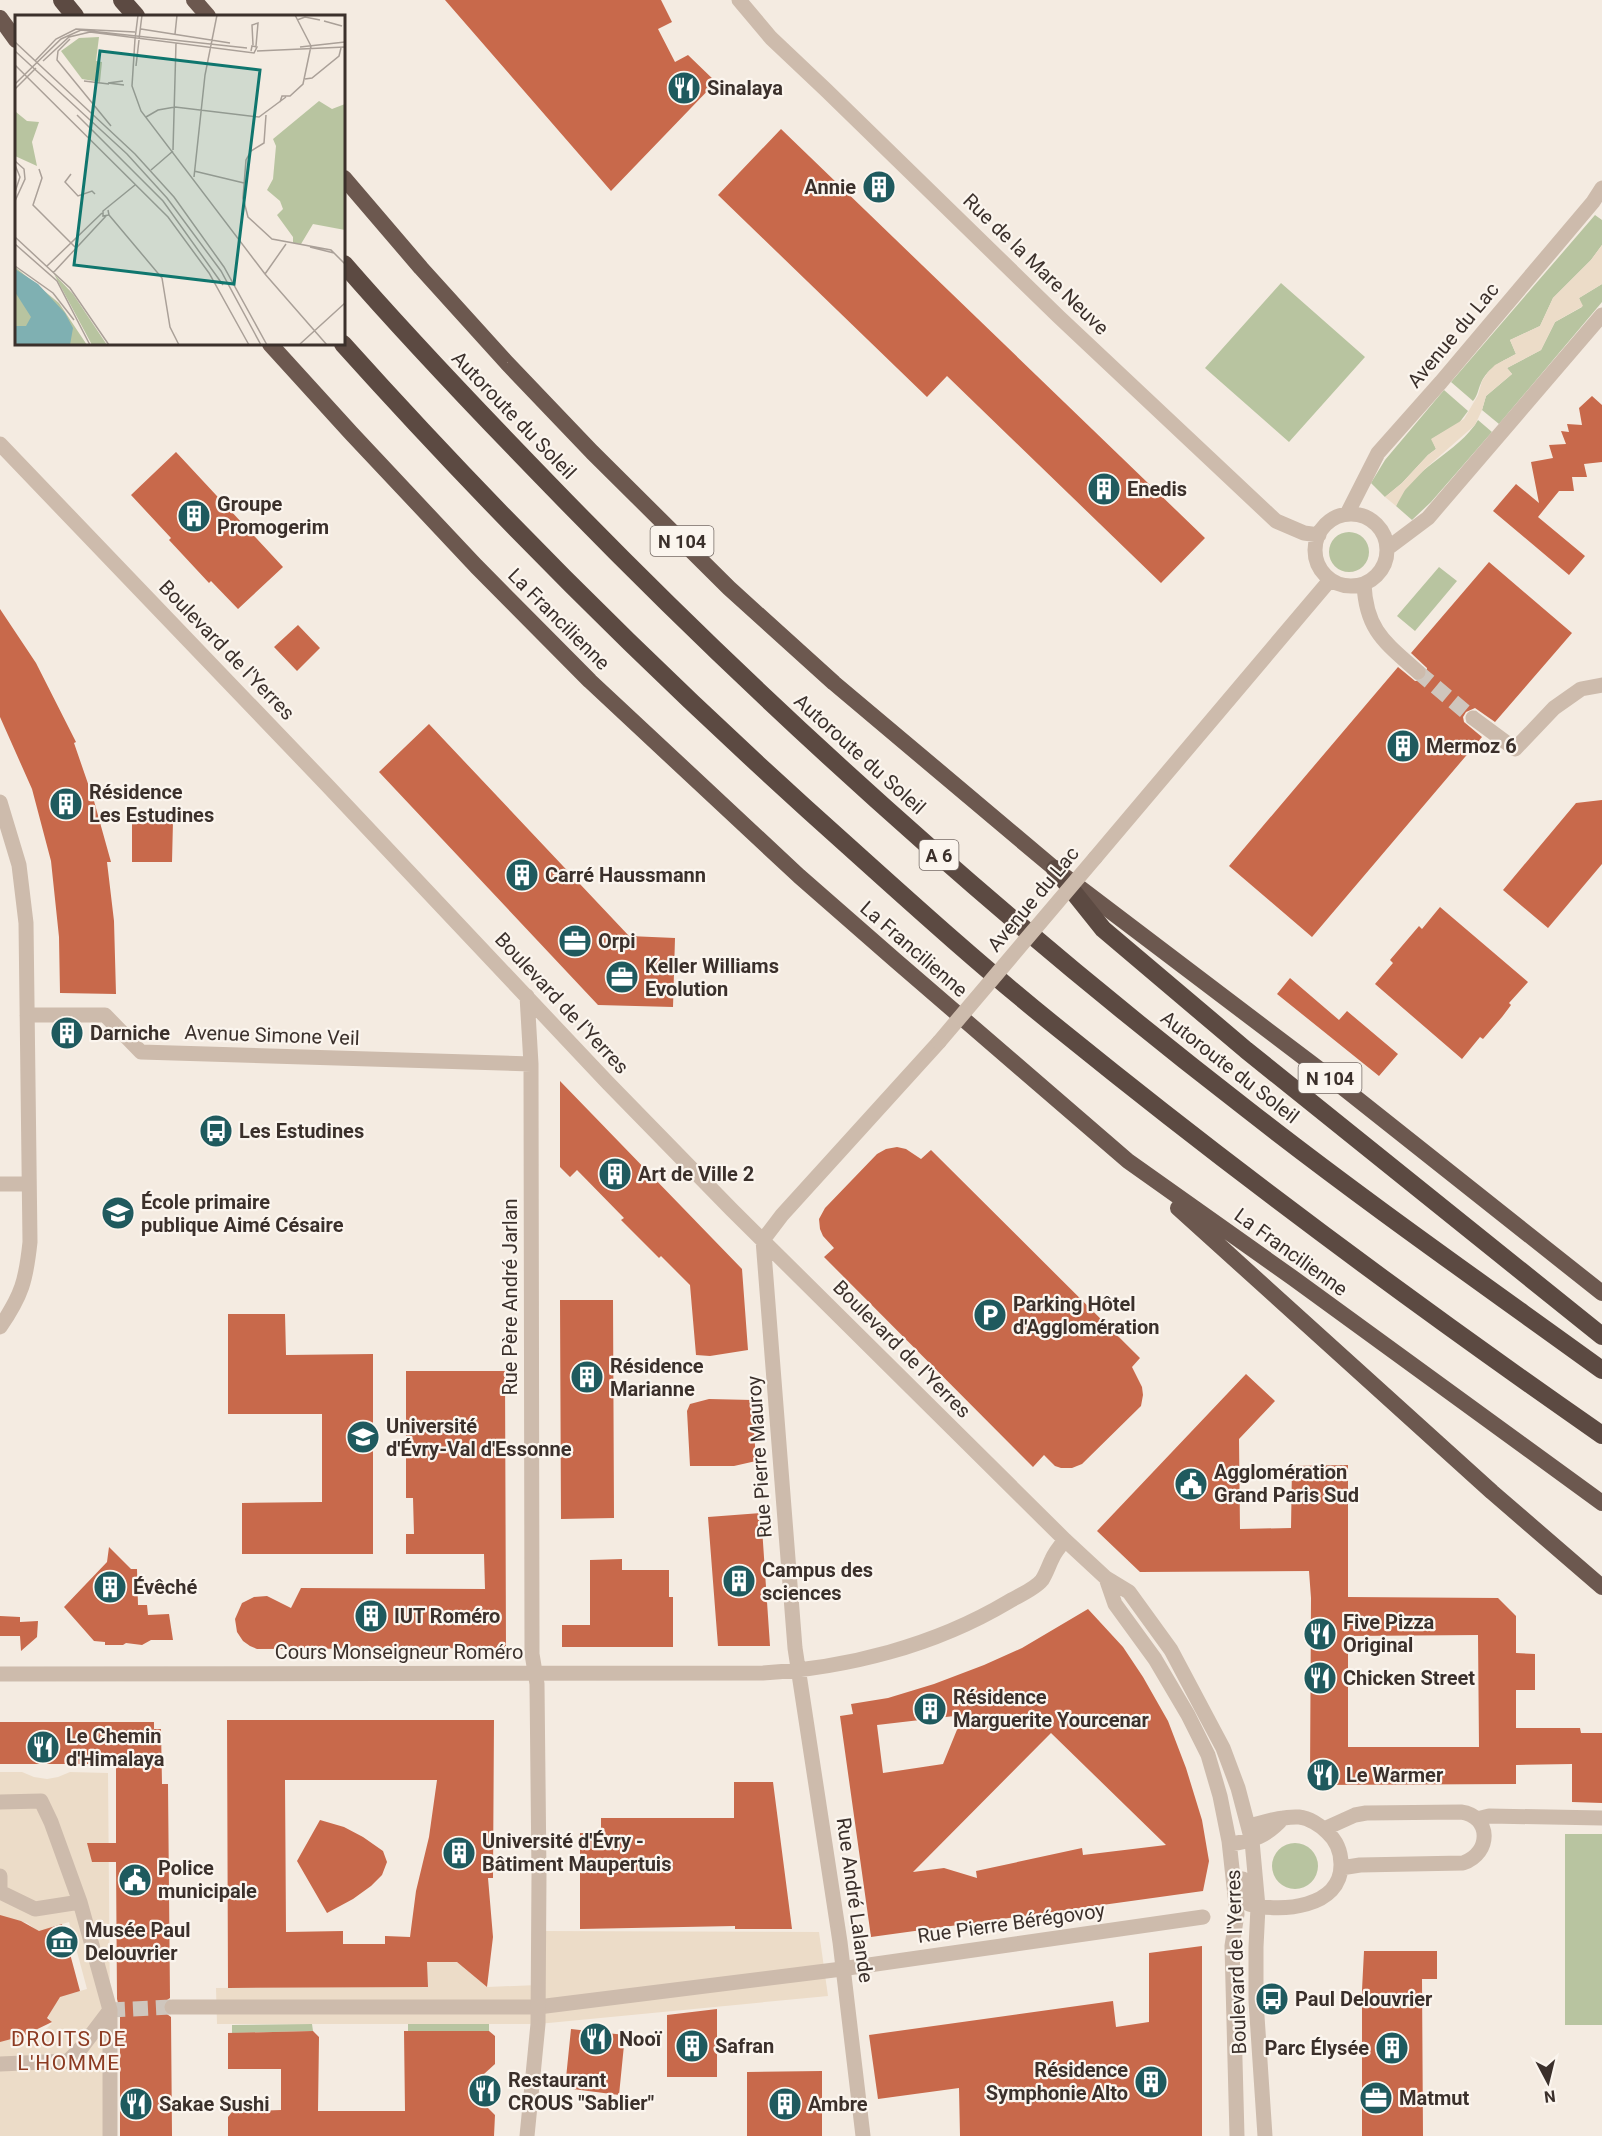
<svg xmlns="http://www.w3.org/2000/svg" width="1602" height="2136" font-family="Roboto,sans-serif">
	<rect width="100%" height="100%" fill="#f4ebe1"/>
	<path fill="#b8c4a0" d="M1595,215L1602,220V245L1591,260L1553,298L1540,326L1510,340L1516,354C1503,361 1488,367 1481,383C1478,389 1478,395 1473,401L1451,382Z
		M1281,283L1365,357L1289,442L1205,368Z
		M1602,284V302L1499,424L1482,410L1486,396L1512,374L1507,368L1541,350L1555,322L1582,307L1579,298Z
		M1444,390L1468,411L1459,423L1432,439L1436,449L1428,455L1402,483L1385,497L1371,483L1385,460Z
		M1478,420L1492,432L1431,502L1412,520L1396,506C1410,468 1459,453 1478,420Z
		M1329 552a20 20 0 1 1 40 0a20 20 0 1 1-40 0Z
		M1439,567L1457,581L1415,631L1397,616Z
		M1565,1834H1602V2025H1565Z
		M1272 1866a23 23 0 1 1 46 0a23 23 0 1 1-46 0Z
		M312,2024L313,2031L232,2033V2025Z
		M408,2024H489V2031H408Z"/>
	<path fill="#ecdcc8" d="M1602,245V284L1579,298L1583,306L1555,322L1541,350L1507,368L1512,374L1486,396L1482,410L1475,425L1426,468L1405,490L1396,506L1385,497L1402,483L1428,455L1436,449L1431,439L1464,419L1478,395L1482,381L1488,372L1495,365L1516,354L1510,340L1540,326L1553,298L1591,260Z
		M0,1772H22L34,1777L47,1779L58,1777L70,1772L108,1773L110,2010L117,2136H0V2041L16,2039L36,2028L42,2033L52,2023L48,2017L57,2000L67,1968L73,1993L87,1989L69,1922L55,1926L42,1934L27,1923L0,1916Z
		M538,1931L819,1932L828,1996L538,2024H217L216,1988L372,1987V1963L437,1962L447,1960V1962H457L487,1987L538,1985Z"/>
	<path fill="#c8694b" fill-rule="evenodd" d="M445,0H661L672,22L658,29L675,62L688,55L716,82L611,191Z
		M781,129L1205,538L1161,583L947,376L927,397L718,195Z
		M1592,396L1602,405V462L1584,464L1587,477H1572L1574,491H1559L1538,517L1585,556L1569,575L1493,511L1516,484L1539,503L1531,462L1553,458L1549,445L1566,444L1561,431L1569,432L1567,424L1582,425L1579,408Z
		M176,452L283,567L238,609L211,581L209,583L169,540L171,538L131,495Z
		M1489,562L1572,633L1495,722L1475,708L1466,712L1463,717L1464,722L1482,737L1312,937L1229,866L1398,667L1415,681H1422L1426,678L1427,668L1411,653Z
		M0,609L36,663L76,742L74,743L94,801L111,862H107L114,921L116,994L60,993L59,937L51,861L32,789L0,717Z
		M298,625L320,648L297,671L274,647Z
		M429,724L629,936L675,938L673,1007L598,1005L379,772Z
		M1602,800V864L1548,928L1503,890L1576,803Z
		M132,821H173L172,862H132Z
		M1440,907L1528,982L1509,1003L1511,1005L1502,1017L1483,1039L1480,1037L1462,1059L1375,984L1393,963L1390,960L1419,926L1422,929Z
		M1290,978L1339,1020L1347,1011L1398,1054L1379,1076L1277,994Z
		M560,1081L742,1269L748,1350L710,1356L696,1355L690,1285L661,1256L659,1258L621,1220L624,1218L577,1170L570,1177L560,1167Z
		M897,1147L906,1149L921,1159L931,1150L1140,1358L1132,1367L1142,1387L1143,1395L1141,1406L1082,1464L1072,1468H1061L1055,1466L1044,1455L1033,1467L824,1257L834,1248L823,1236L820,1229L819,1219L825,1208L877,1154L886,1149Z
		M560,1300H613L614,1518L561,1519Z
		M228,1314H285L286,1355L373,1354V1554H242V1503L322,1502V1414H228Z
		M406,1371H505L506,1648L257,1649L250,1646L243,1641L237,1632L235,1619L242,1603L254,1597L267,1596L291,1608L301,1588L485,1589L484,1554H406V1534H414L413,1498H406Z
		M1246,1374L1275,1401L1239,1439L1240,1529L1291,1528L1292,1466L1348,1465V1597L1498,1598L1516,1616V1653L1535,1654V1690H1516V1728H1580L1581,1733H1602V1803L1572,1802V1764L1516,1765V1784L1315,1785L1310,1779L1311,1598L1309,1571L1140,1572L1097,1531ZM1478,1635L1479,1747H1348V1636Z
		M709,1399L752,1400L756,1461L734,1466H690L687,1411L690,1404Z
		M761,1513L770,1646H718L708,1517Z
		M109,1547L131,1569H137L138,1605H147L148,1615L169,1614L173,1640H151L142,1645L126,1643L123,1645H105V1642L94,1641L64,1607L107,1562Z
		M622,1559V1570H669V1597H673V1647H562V1625H590V1560Z
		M1088,1609L1123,1647L1143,1677L1168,1721L1186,1768L1202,1820L1209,1861L1203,1891L871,1937L840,1716L853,1714L851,1704L888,1698L934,1684L984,1665L1022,1648ZM963,1715L943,1764L883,1773L877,1725ZM1051,1733L1166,1845L1083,1855L1082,1848L976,1871L977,1878L944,1868L913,1872Z
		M0,1616L20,1617V1622L38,1621L37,1637L21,1651L20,1636H0Z
		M227,1720H494L493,1878H488L493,1937L487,1987L457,1962H427L428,1987L228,1988ZM285,1780H437L429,1837L416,1891L410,1937L385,1936V1944H343V1931L286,1932Z
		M0,1722H154V1729H161L162,1784H168L170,1998L164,2002L162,2008L164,2012L171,2017L172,2136H120V2010L117,1999L116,1862H92L87,1843H116V1764H0Z
		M734,1782H773L792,1929H735V1926L580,1929V1833L601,1834V1818H734Z
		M320,1820L344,1827L363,1837L383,1851L387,1862L382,1875L371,1886L353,1899L327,1913L297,1861Z
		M0,1915L21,1921L39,1931L62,1924L80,1991L60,1997L47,2018L52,2022L23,2036L0,2042Z
		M1202,1946V2136H960L959,2088L878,2099L869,2035L1113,2001L1116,2027L1149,2022V1953Z
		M1364,1951H1437V1979H1422L1423,2136H1362V1990Z
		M717,2009V2077H667V2015Z
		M571,2029L625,2035L619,2095L565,2088Z
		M313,2031L319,2037L318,2111H405L404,2031H489L495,2036V2064L484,2074L489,2091L485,2105L495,2115L494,2136H228V2117L232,2112L281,2110V2069H228V2033Z
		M822,2071V2136H747V2072Z"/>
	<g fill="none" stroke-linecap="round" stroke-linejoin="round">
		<path stroke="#cfc6bd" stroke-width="15" stroke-dasharray="15 8" stroke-linecap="butt" d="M110,2010L172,2007"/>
		<path stroke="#cfc6bd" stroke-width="15" stroke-dasharray="15 8" stroke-linecap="butt" d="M1418,672L1473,718"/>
		<path stroke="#cdbbac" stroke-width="15" d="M0,1802L41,1801L51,1822L80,1902L110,2010V2136
			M0,1876V1892L35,1909L80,1902
			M172,2007H538L834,1970L1203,1917
			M0,2064L68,2061L82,2047L110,2010"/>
		<path stroke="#cdbbac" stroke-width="15" d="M739,0L771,38L826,90L1059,317L1276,521L1304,533L1319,535
			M0,444L326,784L608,1083L732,1210L1065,1540L1106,1578L1129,1592L1171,1650L1223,1748L1238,1788L1252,1841L1258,1907L1256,1947V2001L1265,2136
			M1347,514L1378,453L1441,382L1593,202L1602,188
			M1315 550a36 36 0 1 1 72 0a36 36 0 1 1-72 0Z
			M1388,548L1428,518L1602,315
			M1364,584C1366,631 1386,643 1418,672
			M1473,718L1515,749L1554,708L1581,689L1602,685
			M0,802L19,865L26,923L30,1242C26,1280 22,1295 0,1327
			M1095,858L1330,580
			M27,1015H105L141,1052L531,1064
			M0,1184H29
			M763,1240L795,1648L840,1942L863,2136
			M763,1240L782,1215L939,1042
			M1106,1578L1115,1604L1155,1659L1188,1715L1208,1755L1220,1796L1229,1841L1237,1914L1232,1946L1237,2136
			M0,1674L763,1673C847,1668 934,1646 1008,1602C1018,1596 1035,1589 1042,1580C1046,1574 1049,1565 1052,1559C1055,1552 1060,1546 1065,1540
			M1477,1819L1489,1816L1602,1818
			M1324,1829L1355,1815L1366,1813L1461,1812C1491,1816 1492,1853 1463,1863L1360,1865L1341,1868
			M1230,1844C1253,1841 1267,1836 1283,1818
			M1243,1879L1245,1895L1249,1904C1280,1913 1342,1908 1341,1864C1341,1851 1337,1841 1327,1832C1320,1825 1309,1818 1299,1817C1282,1816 1265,1822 1249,1826
			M527,2136L538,2024L539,1874L537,1684L532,1654L531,1064L527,996"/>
		<path stroke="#6c584f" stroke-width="16" d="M194,0L208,16
			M0,18L16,40
			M344,178L421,268L507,363L592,452L729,588L834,683L1055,869L1336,1082L1602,1293
			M270,344L351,433L476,566L590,681L799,876L895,960L1128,1161L1293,1278L1602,1503
			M1178,1208L1492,1492L1602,1587"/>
		<path stroke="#5c4a42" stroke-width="18" d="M62,0L75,16
			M122,0L136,16
			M344,264C410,340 480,413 551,486C768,710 1001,919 1248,1110C1363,1200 1483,1284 1602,1370
			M343,344C502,521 671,688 848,846C919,910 990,974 1064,1033C1238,1174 1418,1307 1602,1435
			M1055,869L1103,929L1246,1050L1602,1336"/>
		<path stroke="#cdbbac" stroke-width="15" d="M939,1042L1095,858"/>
	</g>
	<defs>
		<symbol id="restaurant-disc" viewBox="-11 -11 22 22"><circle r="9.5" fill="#1f5a5e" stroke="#fbf5ee"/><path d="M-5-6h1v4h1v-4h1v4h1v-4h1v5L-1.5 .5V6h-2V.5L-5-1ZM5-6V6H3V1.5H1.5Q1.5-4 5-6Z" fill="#fff"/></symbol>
		<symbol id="building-disc" viewBox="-11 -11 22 22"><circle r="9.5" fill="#1f5a5e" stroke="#fbf5ee"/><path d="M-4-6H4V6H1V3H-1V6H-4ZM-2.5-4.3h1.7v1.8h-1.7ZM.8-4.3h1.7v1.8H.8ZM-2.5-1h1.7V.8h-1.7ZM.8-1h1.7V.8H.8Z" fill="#fff"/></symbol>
		<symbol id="office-disc" viewBox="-11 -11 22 22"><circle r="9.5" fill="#1f5a5e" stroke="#fbf5ee"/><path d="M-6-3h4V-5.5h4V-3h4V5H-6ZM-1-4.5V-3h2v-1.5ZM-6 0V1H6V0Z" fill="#fff"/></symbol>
		<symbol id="bus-disc" viewBox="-11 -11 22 22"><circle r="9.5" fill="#1f5a5e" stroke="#fbf5ee"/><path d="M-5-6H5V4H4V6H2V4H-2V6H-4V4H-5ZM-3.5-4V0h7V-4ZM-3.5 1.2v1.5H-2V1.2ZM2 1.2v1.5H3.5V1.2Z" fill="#fff"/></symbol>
		<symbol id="school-disc" viewBox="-11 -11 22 22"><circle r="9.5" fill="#1f5a5e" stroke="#fbf5ee"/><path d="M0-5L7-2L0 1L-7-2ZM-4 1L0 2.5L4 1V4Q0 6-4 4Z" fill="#fff"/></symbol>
		<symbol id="parking-disc" viewBox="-11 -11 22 22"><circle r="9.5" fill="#1f5a5e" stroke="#fbf5ee"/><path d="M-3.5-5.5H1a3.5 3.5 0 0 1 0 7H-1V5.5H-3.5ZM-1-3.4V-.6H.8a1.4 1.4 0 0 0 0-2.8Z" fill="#fff"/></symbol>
		<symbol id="university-disc" viewBox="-11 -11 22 22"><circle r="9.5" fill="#1f5a5e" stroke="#fbf5ee"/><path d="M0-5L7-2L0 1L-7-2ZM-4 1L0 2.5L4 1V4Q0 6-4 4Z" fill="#fff"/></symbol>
		<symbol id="civic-disc" viewBox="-11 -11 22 22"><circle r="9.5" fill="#1f5a5e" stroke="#fbf5ee"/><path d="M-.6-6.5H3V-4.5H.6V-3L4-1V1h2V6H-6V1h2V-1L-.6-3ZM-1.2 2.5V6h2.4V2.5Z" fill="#fff"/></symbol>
		<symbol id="museum-disc" viewBox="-11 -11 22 22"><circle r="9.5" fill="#1f5a5e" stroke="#fbf5ee"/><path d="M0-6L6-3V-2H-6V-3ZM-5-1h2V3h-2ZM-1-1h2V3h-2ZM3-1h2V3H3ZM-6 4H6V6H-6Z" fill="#fff"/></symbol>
	</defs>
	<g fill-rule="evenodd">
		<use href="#restaurant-disc" x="665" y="69" width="38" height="38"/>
		<use href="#building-disc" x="860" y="168" width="38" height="38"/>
		<use href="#building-disc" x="1085" y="470" width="38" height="38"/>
		<use href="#building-disc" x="175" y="497" width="38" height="38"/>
		<use href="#building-disc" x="1384" y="727" width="38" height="38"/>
		<use href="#building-disc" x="47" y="785" width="38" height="38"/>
		<use href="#building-disc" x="503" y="856" width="38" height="38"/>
		<use href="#office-disc" x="556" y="922" width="38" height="38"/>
		<use href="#office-disc" x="603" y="958" width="38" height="38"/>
		<use href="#building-disc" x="48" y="1014" width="38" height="38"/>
		<use href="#bus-disc" x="197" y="1112" width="38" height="38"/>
		<use href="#building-disc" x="596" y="1155" width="38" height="38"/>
		<use href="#school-disc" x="99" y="1194" width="38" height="38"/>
		<use href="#parking-disc" x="971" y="1296" width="38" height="38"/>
		<use href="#building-disc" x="568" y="1358" width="38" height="38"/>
		<use href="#university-disc" x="344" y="1418" width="38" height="38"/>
		<use href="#civic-disc" x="1172" y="1465" width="38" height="38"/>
		<use href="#building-disc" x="720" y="1562" width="38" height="38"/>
		<use href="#building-disc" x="91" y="1568" width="38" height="38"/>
		<use href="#building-disc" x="352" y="1597" width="38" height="38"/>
		<use href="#restaurant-disc" x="1301" y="1615" width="38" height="38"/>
		<use href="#restaurant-disc" x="1301" y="1659" width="38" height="38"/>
		<use href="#building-disc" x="911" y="1690" width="38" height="38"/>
		<use href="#restaurant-disc" x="24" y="1728" width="38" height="38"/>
		<use href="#restaurant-disc" x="1304" y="1756" width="38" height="38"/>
		<use href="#building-disc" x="440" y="1834" width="38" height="38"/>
		<use href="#civic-disc" x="116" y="1861" width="38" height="38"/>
		<use href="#museum-disc" x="43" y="1923" width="38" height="38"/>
		<use href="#bus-disc" x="1253" y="1980" width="38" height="38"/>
		<use href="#restaurant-disc" x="577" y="2020" width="38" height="38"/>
		<use href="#building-disc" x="673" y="2027" width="38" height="38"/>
		<use href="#building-disc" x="1373" y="2029" width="38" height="38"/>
		<use href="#building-disc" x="1132" y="2063" width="38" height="38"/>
		<use href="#restaurant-disc" x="466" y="2072" width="38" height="38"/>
		<use href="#office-disc" x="1357" y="2079" width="38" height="38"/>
		<use href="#restaurant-disc" x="117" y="2085" width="38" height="38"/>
		<use href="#building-disc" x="766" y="2085" width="38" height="38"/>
	</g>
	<g text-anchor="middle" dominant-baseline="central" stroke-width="4.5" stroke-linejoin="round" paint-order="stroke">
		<g fill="#fbf5ee" stroke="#756b66" stroke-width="1.5">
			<rect x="650.5" y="526" width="63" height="30" rx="4.5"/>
			<rect x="919.5" y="840" width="39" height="30" rx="4.5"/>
			<rect x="1298.5" y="1063" width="63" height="30" rx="4.5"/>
		</g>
		<g font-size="18" font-weight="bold" fill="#3b302b">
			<text x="682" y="541">N 104</text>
			<text x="939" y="855">A 6</text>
			<text x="1330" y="1078">N 104</text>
		</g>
		<g font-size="20" font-weight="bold" fill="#3b302b" stroke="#fbf5ee" text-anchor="start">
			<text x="707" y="88">Sinalaya</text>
			<text x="856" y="187" text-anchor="end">Annie</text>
			<text x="1127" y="489">Enedis</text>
			<text x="217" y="504">Groupe<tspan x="217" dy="23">Promogerim</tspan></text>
			<text x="1426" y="746">Mermoz 6</text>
			<text x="89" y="792">Résidence<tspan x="89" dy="23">Les Estudines</tspan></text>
			<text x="545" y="875">Carré Haussmann</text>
			<text x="598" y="941">Orpi</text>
			<text x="645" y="966">Keller Williams<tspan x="645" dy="23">Evolution</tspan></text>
			<text x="90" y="1033">Darniche</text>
			<text x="239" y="1131">Les Estudines</text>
			<text x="638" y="1174">Art de Ville 2</text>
			<text x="141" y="1202">École primaire<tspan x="141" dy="23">publique Aimé Césaire</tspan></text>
			<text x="1013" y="1304">Parking Hôtel<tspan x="1013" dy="23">d'Agglomération</tspan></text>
			<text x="610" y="1366">Résidence<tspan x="610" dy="23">Marianne</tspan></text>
			<text x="386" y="1426">Université<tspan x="386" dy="23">d'Évry-Val d'Essonne</tspan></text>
			<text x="1214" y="1472">Agglomération<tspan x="1214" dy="23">Grand Paris Sud</tspan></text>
			<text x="762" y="1570">Campus des<tspan x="762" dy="23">sciences</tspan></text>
			<text x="133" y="1587">Évêché</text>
			<text x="394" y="1616">IUT Roméro</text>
			<text x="1343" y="1622">Five Pizza<tspan x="1343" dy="23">Original</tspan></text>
			<text x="1343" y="1678">Chicken Street</text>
			<text x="953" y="1697">Résidence<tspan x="953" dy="23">Marguerite Yourcenar</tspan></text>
			<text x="66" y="1736">Le Chemin<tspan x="66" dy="23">d'Himalaya</tspan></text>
			<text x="1346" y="1775">Le Warmer</text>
			<text x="482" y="1841">Université d'Évry -<tspan x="482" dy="23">Bâtiment Maupertuis</tspan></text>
			<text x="158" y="1868">Police<tspan x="158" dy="23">municipale</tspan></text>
			<text x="85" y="1930">Musée Paul<tspan x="85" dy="23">Delouvrier</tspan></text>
			<text x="1295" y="1999">Paul Delouvrier</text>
			<text x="619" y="2039">Nooï</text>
			<text x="715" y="2046">Safran</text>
			<text x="1369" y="2048" text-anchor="end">Parc Élysée</text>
			<text x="1128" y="2070" text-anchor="end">Résidence<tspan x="1128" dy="23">Symphonie Alto</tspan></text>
			<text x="508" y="2080">Restaurant<tspan x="508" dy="23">CROUS "Sablier"</tspan></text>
			<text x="1399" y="2098">Matmut</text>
			<text x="159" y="2104">Sakae Sushi</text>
			<text x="808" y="2104">Ambre</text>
		</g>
		<g font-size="20" fill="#3b302b" stroke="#fbf5ee">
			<text transform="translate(1036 264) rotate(44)">Rue de la Mare Neuve</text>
			<text transform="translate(1453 335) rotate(-50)">Avenue du Lac</text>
			<text transform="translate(514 415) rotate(46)">Autoroute du Soleil</text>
			<text transform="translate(559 619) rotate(45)">La Francilienne</text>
			<text transform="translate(227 650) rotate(46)">Boulevard de l'Yerres</text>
			<text transform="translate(860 754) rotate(42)">Autoroute du Soleil</text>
			<text transform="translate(1033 899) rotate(-50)">Avenue du Lac</text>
			<text transform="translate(914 949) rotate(41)">La Francilienne</text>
			<text transform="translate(562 1003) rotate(47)">Boulevard de l'Yerres</text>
			<text transform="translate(272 1035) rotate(2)">Avenue Simone Veil</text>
			<text transform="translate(1230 1067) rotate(38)">Autoroute du Soleil</text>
			<text transform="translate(1291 1252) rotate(36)">La Francilienne</text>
			<text transform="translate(510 1297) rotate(-90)">Rue Père André Jarlan</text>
			<text transform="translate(902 1349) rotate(45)">Boulevard de l'Yerres</text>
			<text transform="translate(759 1457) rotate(-94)">Rue Pierre Mauroy</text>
			<text x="399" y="1652">Cours Monseigneur Roméro</text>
			<text transform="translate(855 1900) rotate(82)">Rue André Lalande</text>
			<text transform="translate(1011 1923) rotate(-8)">Rue Pierre Bérégovoy</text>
			<text transform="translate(1236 1962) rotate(-92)">Boulevard de l'Yerres</text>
		</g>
		<g font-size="21" letter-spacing="1.5" fill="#8c3b22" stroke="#fbf5ee">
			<text x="69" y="2039">DROITS DE<tspan x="69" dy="24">L'HOMME</tspan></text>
		</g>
	</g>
	<g transform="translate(15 15)">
		<rect width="330" height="330" fill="#f4ebe1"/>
		<path d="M84,22L81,46L87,47L85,67L67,64L46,36L64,23ZM304,86L317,94L330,89V215L298,209L286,229L278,228V222L262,200L268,194L265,186L252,175L258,164L261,131L258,124ZM1,97L12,106L24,107L17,127L22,151L0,141ZM0,252L44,288L72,330H0ZM39,259L58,279L92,330H77Z" fill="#b8c4a0"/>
		<path d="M0,254L23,269L50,298L58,313L55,330H0V311H11L16,302L0,277Z" fill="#7fb0b2"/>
		<path fill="none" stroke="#aaa098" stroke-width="1.5" d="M282,5L290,2L305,5M309,6L327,11M126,14L215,28M160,19L162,0M55,24L43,36L42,45L96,111M120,24L117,71L126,96L250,259L312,330M120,24L123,0M124,24L127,0M0,27L120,139L159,182L209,252L252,330M238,30L237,10L243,8L241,31M285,32L330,27M0,36L112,139L152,183L206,256L246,330M242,36L330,32M20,46L41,24L61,14L120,17M28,46L54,22L75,17L239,38L242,32L237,31L236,36M0,50L153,202L194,258L234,330M121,51L124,25M290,64L297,63L324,41L326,33M69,66L94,69M108,66L93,68L109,70M0,69L46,24L66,15L232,33M0,74L21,53M265,87L267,81H275L288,69L296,31L280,0M62,100L148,186L208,270M251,100L249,128L236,136L231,145L228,183L233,202L257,224L316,235L330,249M131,102L143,95L160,92L244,102L271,82M158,135L161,28M0,146L9,154L10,164L0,186M0,150L5,162L0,177M24,154L27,163L18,190L60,232M136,155L158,136M179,156L229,168M56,159L50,167L63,181L77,176L80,179M179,162L190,60L202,0M93,195L94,200L88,201V196L120,170M94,200L147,263L155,312L164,330M0,222L55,273L94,330M0,229L42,266L75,330M295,232L319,238M0,251L38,278L59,305M32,251L87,198M38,258L91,201M250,259L271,229M285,329L330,288"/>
		<path fill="#0f766e" fill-opacity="0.15" stroke="#0f766e" stroke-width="3" d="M85,36L245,55L219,269L59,250Z"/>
		<rect width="330" height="330" fill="none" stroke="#3b302b" stroke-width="3"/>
	</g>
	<g transform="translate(1548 2082) rotate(173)" stroke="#fbf5ee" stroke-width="4.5" paint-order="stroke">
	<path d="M0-4.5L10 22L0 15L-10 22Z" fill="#3b302b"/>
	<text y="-9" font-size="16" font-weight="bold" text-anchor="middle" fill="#3b302b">N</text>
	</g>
</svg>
